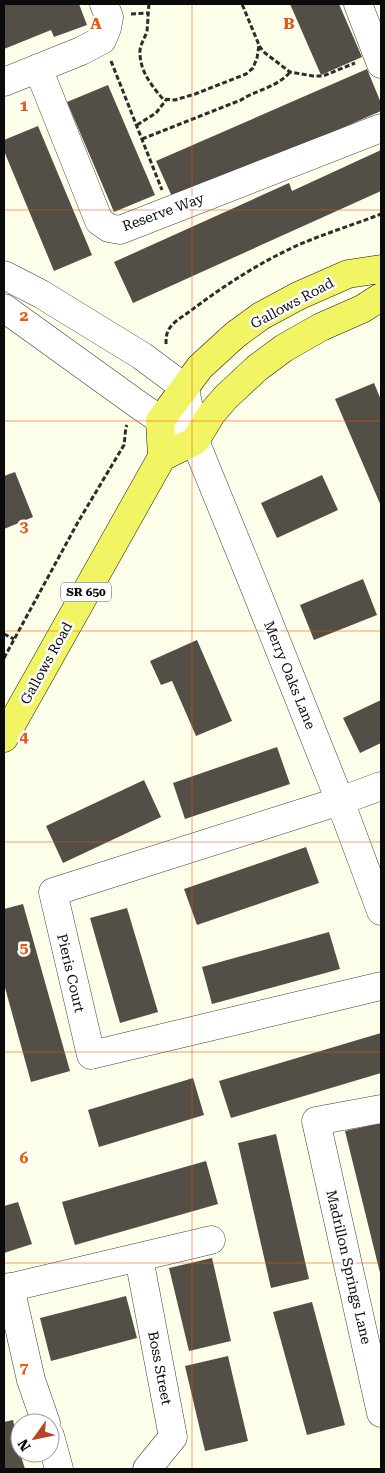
<svg xmlns="http://www.w3.org/2000/svg" width="385" height="1473" font-family="'Roboto Serif',serif">
	<rect width="100%" height="100%" fill="#fdfee9"/>
	<path fill="#534f47" d="M4,4H79L87,25L54,37L51,30L4,49Z
		M290,4H339L362,57L321,75Z
		M367,69L381,103V111L174,201L156,161Z
		M108,85L155,195L114,212L67,102Z
		M38,126L92,255L54,271L4,151V140Z
		M381,150V191L133,303L114,262L289,183L292,191Z
		M374,383L381,400V506L335,399Z
		M15,472L33,517L4,529V476Z
		M322,475L338,510L277,538L261,503Z
		M363,579L377,615L314,640L300,605Z
		M197,640L232,721L196,736L172,681L161,685L150,661Z
		M381,700V743L360,753L343,718Z
		M277,747L290,784L185,819L173,783Z
		M144,780L161,817L63,863L46,826Z
		M306,847L319,883L197,925L184,889Z
		M23,904L70,1071L31,1082L4,984V909Z
		M127,908L158,1012L120,1023L90,918Z
		M329,932L340,969L212,1004L202,967Z
		M381,1033V1073L231,1118L219,1081Z
		M193,1078L204,1115L99,1147L88,1110Z
		M381,1123V1277L345,1131Z
		M276,1134L309,1279L271,1288L238,1143Z
		M206,1161L218,1204L75,1245L62,1202Z
		M18,1202L32,1244L4,1253V1206Z
		M212,1258L231,1341L189,1351L169,1268Z
		M126,1296L137,1338L51,1361L40,1318Z
		M312,1302L345,1425L307,1435L273,1312Z
		M228,1356L248,1441L205,1451L185,1366Z
		M13,1420L20,1453L25,1469H4V1422Z"/>
	<g fill="none" stroke-linecap="round" stroke-linejoin="round">
		<defs>
			<path id="minor" d="M358,4L381,64
				M38,68L99,221L109,228L120,230L381,128
				M4,82L81,51L102,40L107,28L109,17L104,4
				M4,275L41,294L142,356L185,388L195,441L255,588L340,801L381,911
				M4,308L140,406L180,433
				M381,786L340,801L53,892L91,1055L381,986
				M381,1109L316,1121L381,1413
				M139,1258L173,1437L147,1469
				M10,1287L31,1380L46,1423
				M4,1289L211,1240
				M50,1436L59,1469"/>
			<path id="major" d="M162,457L195,441L212,413L226,397L257,368L284,348L321,327L362,309L381,297
				M4,738L162,457L160,421L200,367L235,335L261,316L298,296L348,274L381,269"/>
		</defs>
		<use href="#minor" stroke="#3e3e3e" stroke-width="29"/>
		<use href="#major" stroke="#1c1c1c" stroke-width="29"/>
		<path stroke="#2d2d2d" stroke-width="3" stroke-dasharray="5 2.5" stroke-linecap="butt" d="M149,4C148,13 148,22 147,31C145,38 141,43 140,50C139,70 151,85 163,99L175,100L195,94L246,74L253,68L257,58L259,45L242,4
			M131,14L148,13
			M259,46L265,53L290,72L313,76H323L355,63
			M111,61L162,190
			M137,125L156,113L166,100
			M142,139L241,100C256,90 278,87 290,72
			M166,344C166,339 166,334 169,329C173,322 182,317 189,312C222,287 257,264 296,246C323,234 353,225 381,214
			M4,634L14,639
			M4,658L78,522L124,445C125,439 125,429 127,425"/>
		<use href="#minor" stroke="#fff" stroke-width="28"/>
		<use href="#major" stroke="#f1f463" stroke-width="28"/>
	</g>
	<path fill="none" stroke="#e8590c" stroke-width="1" stroke-opacity="0.55" d="M192,4V1469M4,210H381M4,421H381M4,631H381M4,842H381M4,1052H381M4,1263H381"/>
	<g text-anchor="middle" dominant-baseline="central" stroke-width="5" stroke-linejoin="round" paint-order="stroke">
		<rect fill="#fff" stroke="#545454" stroke-width="1" x="61" y="582.5" width="50" height="19" rx="4"/>
		<g font-size="12" font-weight="bold" fill="#0b0b0b">
			<text x="86" y="592">SR 650</text>
		</g>
		<g font-size="14" fill="#0b0b0b" stroke="#fff">
			<text transform="translate(163 212) rotate(-20)">Reserve Way</text>
			<text transform="translate(292 303) rotate(-28)">Gallows Road</text>
			<text transform="translate(46 663) rotate(-61)">Gallows Road</text>
			<text transform="translate(290 675) rotate(68)">Merry Oaks Lane</text>
			<text transform="translate(71 973) rotate(77)">Pieris Court</text>
			<text transform="translate(349 1267) rotate(77)">Madrillon Springs Lane</text>
			<text transform="translate(160 1368) rotate(79)">Boss Street</text>
		</g>
	</g>
	<g font-size="16" text-anchor="middle" font-weight="bold" fill="#e8590c" stroke="#fff" stroke-width="5" stroke-linejoin="round" paint-order="stroke">
		<text x="96" y="29">A</text>
		<text x="289" y="29">B</text>
		<text x="24" y="111">1</text>
		<text x="24" y="321">2</text>
		<text x="24" y="532">3</text>
		<text x="24" y="742">4</text>
		<text x="24" y="953">5</text>
		<text x="24" y="1163">6</text>
		<text x="24" y="1373">7</text>
	</g>
	<rect width="385" height="1473" fill="none" stroke="#0b0b0b" stroke-width="10"/>
	<g transform="translate(35 1438) rotate(237)"><circle r="24" fill="#ffffff" stroke="#9d9d9d"/>
	<path d="M0-4L9 19L0 12L-9 19Z" fill="#b54728"/>
	<text y="-8" font-size="14" font-weight="bold" text-anchor="middle" fill="#0b0b0b">N</text>
	</g>
</svg>
